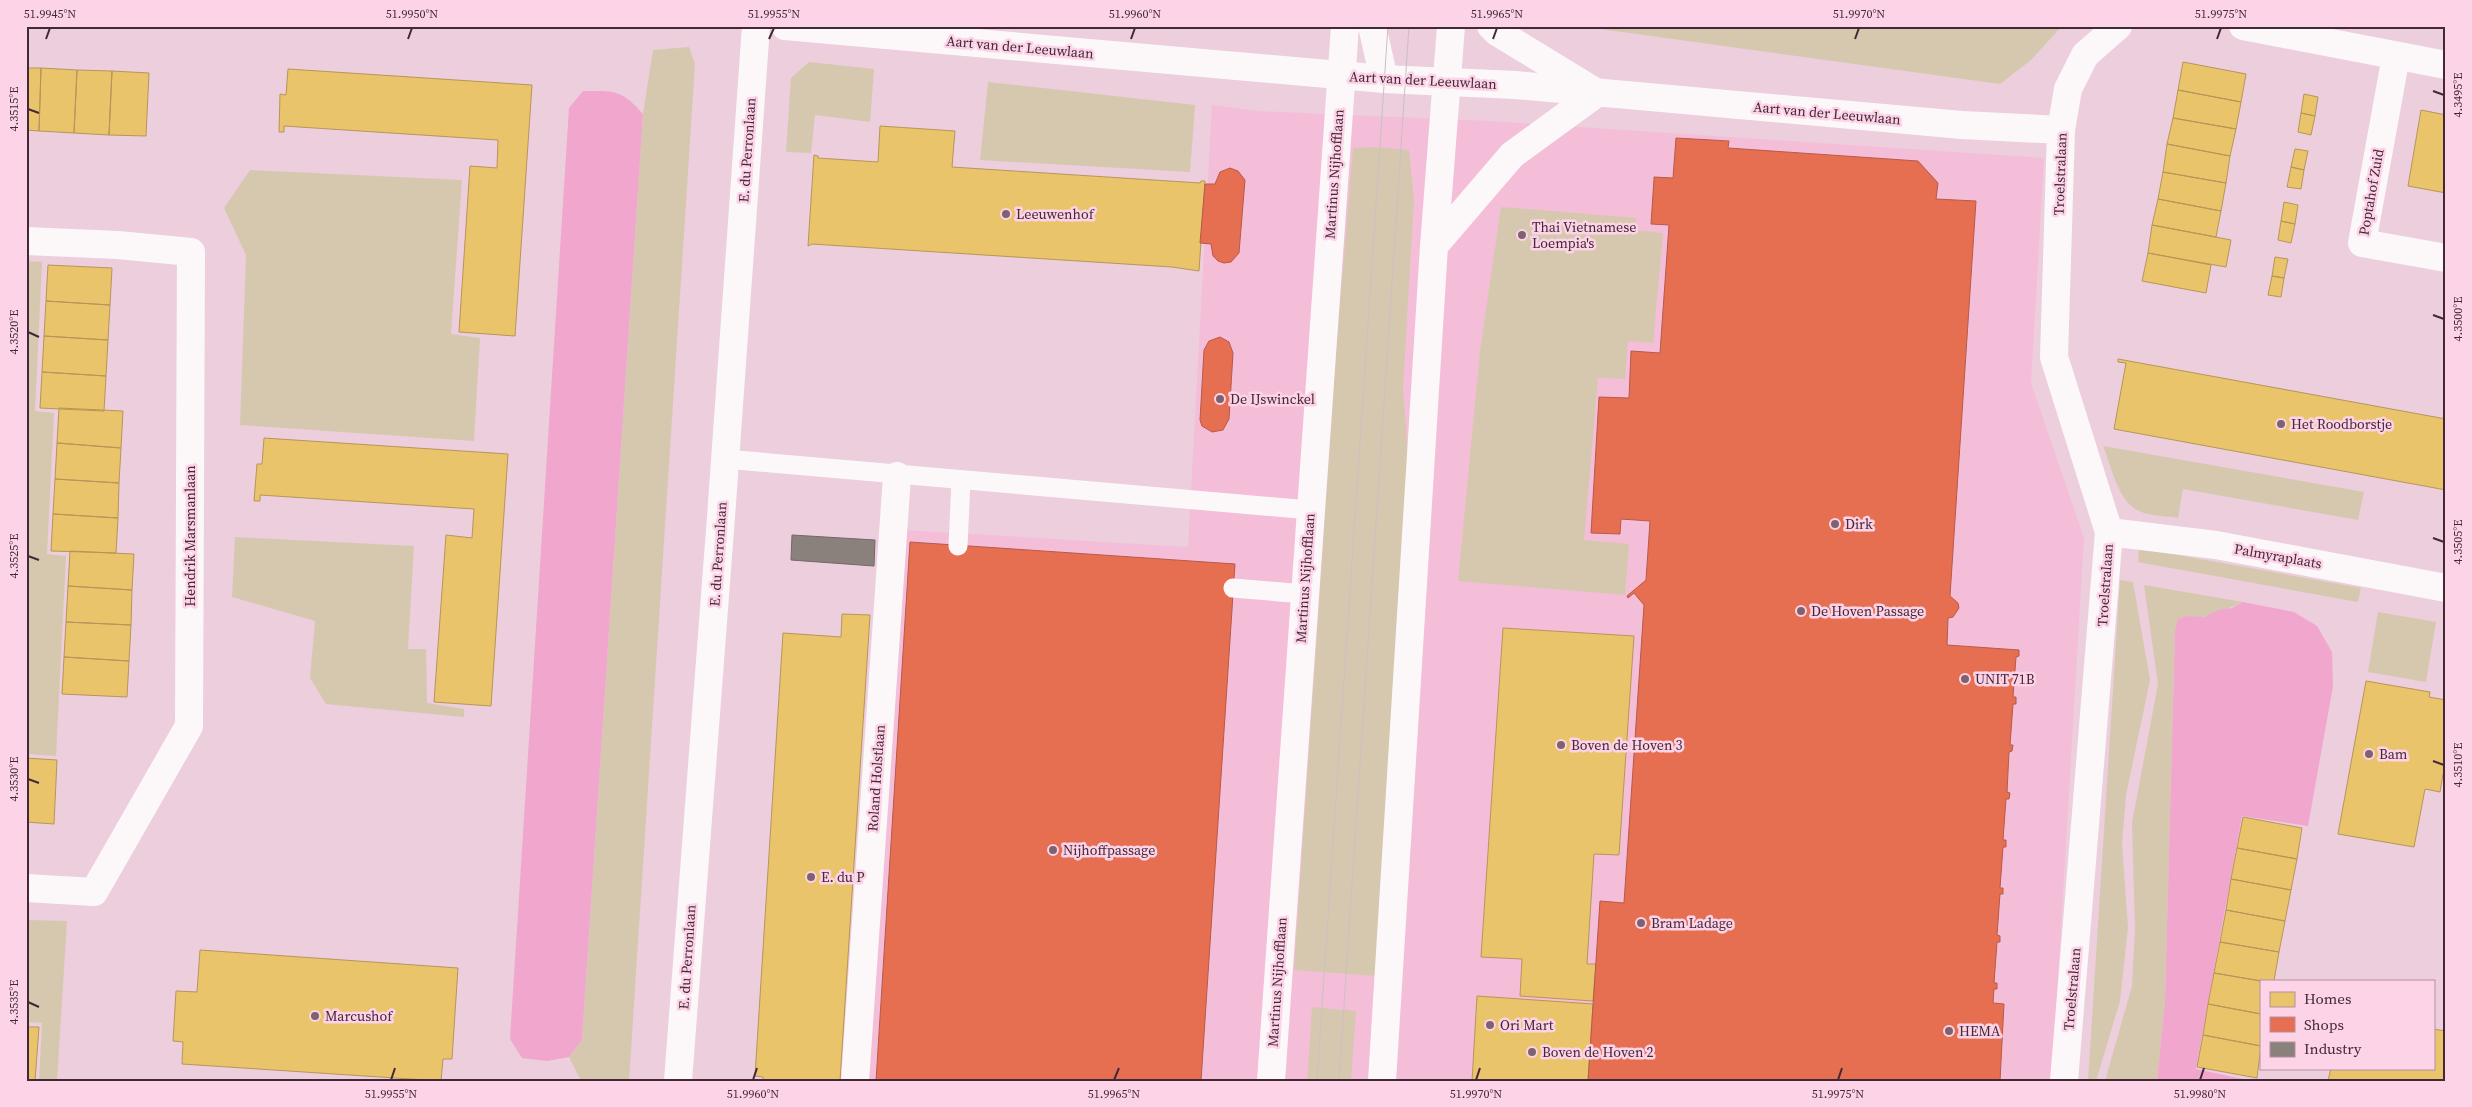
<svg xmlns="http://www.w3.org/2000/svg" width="2472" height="1107" font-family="'Source Serif 4',serif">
	<rect width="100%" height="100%" fill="#eccedd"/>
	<path fill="#f4bed9" d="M1212,105L1256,111L1489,121L2044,158L2031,383L2084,538L2052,1081H860L903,530L1188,547Z"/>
	<path fill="#d6c8af" d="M1579,26H2062L2031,60L2000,84Z
		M689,47L695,64L629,1081H581L569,1057L582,1040L643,114L653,50Z
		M809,62L874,69L870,122L815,115L811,153L786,152L791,78Z
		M988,82L1195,105L1190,172L980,160Z
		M1373,147L1409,150L1414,200L1403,388L1410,483L1376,976L1294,970L1336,351L1353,148Z
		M250,170L462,180L451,334L480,338L474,441L240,425L246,255L224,208Z
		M1501,207L1636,218L1635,230L1663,233L1653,343L1628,341L1625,379L1598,378L1584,540L1629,544L1625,595L1458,581L1480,351Z
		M26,261L42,262L35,411L54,413L47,554L66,556L56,756L26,754Z
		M2103,446L2364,492L2358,520L2183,489L2178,518C2166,516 2150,516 2139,511C2118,502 2111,465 2103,446Z
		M235,537L414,546L408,649H426L427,703L464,709V717L326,704L310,678L315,621L232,597Z
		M2139,548L2361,588L2358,602L2138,562Z
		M2120,580L2133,582L2150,680L2126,795L2122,844L2128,927L2120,1001L2096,1081H2088Z
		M2144,585L2243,602C2238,605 2207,617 2202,617C2193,617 2188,616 2179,619L2175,630L2165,1001L2157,1081H2105L2132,986L2135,928L2132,823L2158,684Z
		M2378,612L2436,622L2426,682L2368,672Z
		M26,920L67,921L57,1081H39L42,1023L26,1022Z
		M1312,1007L1356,1011L1351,1081H1307Z"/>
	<path fill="#f1a6cd" d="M583,91C615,91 621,89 643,114L582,1040L569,1057L547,1061L522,1058L510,1039L569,108Z
		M2243,602L2294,612L2317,626L2332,652L2333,686L2308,826L2242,816L2196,1069L2252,1081H2157L2165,1001L2175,630L2178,619L2188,616L2204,617L2219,610L2232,608Z"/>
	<path fill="#e9c46a" stroke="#b7955a" d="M2183,62L2246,74L2241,102L2178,90Z
		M26,68H41L39,131L26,130Z
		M41,68L77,70L74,133L39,131Z
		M288,69L532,85L515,336L459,332L470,166L497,168L498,140L284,126V132H279L280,94L286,95Z
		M77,70L112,71L109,135L74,133Z
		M112,71L149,73L146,136L109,135Z
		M2178,90L2241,102L2236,129L2173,118Z
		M2304,94L2318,97L2315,116L2301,113Z
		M2421,110L2446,115V193L2408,186Z
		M2301,113L2315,116L2311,135L2298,132Z
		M2173,118L2236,129L2230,156L2167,144Z
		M880,126L955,131L952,167L1200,183L1201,181H1205L1199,271L1172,267L812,244L808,246L814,155L818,156V158L878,162Z
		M2167,144L2230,156L2226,183L2163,172Z
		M2295,149L2308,151L2304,170L2291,167Z
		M2291,167L2304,170L2301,189L2287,187Z
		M2163,172L2226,183L2221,211L2158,199Z
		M2158,199L2221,211L2216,237L2152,225Z
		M2284,202L2298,205L2295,224L2281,221Z
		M2281,221L2295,224L2291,243L2278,240Z
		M2152,225L2231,240L2226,267L2148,253Z
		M2148,253L2211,265L2206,293L2142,281Z
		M2275,257L2288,259L2284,278L2272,276Z
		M48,265L112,268L110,305L46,301Z
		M2272,276L2284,278L2281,297L2268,295Z
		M46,301L110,305L108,340L44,336Z
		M44,336L108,340L106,376L42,372Z
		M2118,359L2446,419V490L2114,429L2126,363L2118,362Z
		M42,372L106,376L104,411L40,408Z
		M59,408L123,411L121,448L57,443Z
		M264,438L508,454L491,706L434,702L446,535L472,538L474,509L260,495V501H254L257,464H262Z
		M57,443L121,448L119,483L55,479Z
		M55,479L119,483L118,518L53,514Z
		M53,514L118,518L116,553L51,551Z
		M70,551L134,554L132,590L68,586Z
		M68,586L132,590L131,625L66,622Z
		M842,614L870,615L840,1081H763V1077L755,1076L783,633L841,637Z
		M66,622L131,625L129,661L64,657Z
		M1503,628L1634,636L1619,855L1594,854L1587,964H1596L1593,1001L1520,996L1522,959L1481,957Z
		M64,657L129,661L127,697L62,694Z
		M2366,681L2430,692L2429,697L2446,700V774H2443L2440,792L2425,789L2414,847L2338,834Z
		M26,758L57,760L54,824L26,822Z
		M2243,817L2302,828L2297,859L2237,848Z
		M2237,848L2297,859L2291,890L2231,879Z
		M2231,879L2291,890L2285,921L2226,910Z
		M2226,910L2285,921L2279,952L2220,942Z
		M2220,942L2279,952L2274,981H2261L2214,973Z
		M200,950L458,968L452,1059H443L441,1081L182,1064L183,1042L173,1041L176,991L197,992Z
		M2214,973L2261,981V1014L2208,1004Z
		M1477,996L1593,1004L1588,1081H1472Z
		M2208,1004L2261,1014V1046L2203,1035Z
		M26,1027H39L35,1081H26Z
		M2433,1029L2446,1031V1081H2328L2331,1068H2433Z
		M2203,1035L2261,1046L2257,1078L2197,1067Z"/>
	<path fill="#e76f51" stroke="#b65a49" d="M1676,138L1729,141L1728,148L1918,161L1938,183L1936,199L1976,201L1950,596L1958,603L1959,608L1953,617L1948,618L1947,645L2019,650V656L2016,657L2013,697H2016V704H2013L2010,745H2013L2012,751L2009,752L2007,792L2010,793L2009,799H2006L2003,840H2006V847H2003L2000,888H2003V894H2000L1997,935L2000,936V942H1997L1994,983H1997V989H1994L1993,1003L2004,1004L2000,1081H1588L1600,901L1624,903L1644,605L1634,593L1628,598L1627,596L1646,580L1650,521L1621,519L1620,534L1591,533L1599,397L1629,398L1631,351L1660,353L1669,225L1651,224L1654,179V177L1673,178Z
		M1230,168L1238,171L1245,180L1239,253L1231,262L1224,263L1218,261L1213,256L1211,244L1200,243L1205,184H1215L1220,172Z
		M1220,337L1229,342L1233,353L1229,419L1223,430L1212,432L1202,426L1200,420L1204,350L1209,341Z
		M910,542L1235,564L1201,1081H876Z"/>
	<path fill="#8a817c" stroke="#756667" d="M792,535L875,540L874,566L791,560Z"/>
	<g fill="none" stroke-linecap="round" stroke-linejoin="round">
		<path stroke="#fcf8fa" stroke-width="19" d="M725,459L1310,510
			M958,546L961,481
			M1233,588L1304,594"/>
		<path stroke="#fcf8fa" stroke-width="28" d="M855,1081L897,476"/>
		<path stroke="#fcf8fa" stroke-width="28" d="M785,26L1384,79L1515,85L1962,125L2061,130
			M2243,26L2446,65
			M2396,56L2362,243L2446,258
			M26,241L118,245L191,252L189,726L94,892L26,888
			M2109,532L2216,545L2446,588
			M678,1081L721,517L756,26
			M2064,1081L2109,532L2054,357L2061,130L2068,89L2085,55L2118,26"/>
		<path stroke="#fcf8fa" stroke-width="28" d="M1372,26L1384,79
			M1434,246L1512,155L1597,93L1497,32L1491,26
			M1271,1081L1345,26
			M1382,1081L1434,246L1451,26"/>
		<path stroke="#c9c1c5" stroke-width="1" d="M1317,1081L1388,26
			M1339,1081L1409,26"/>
	</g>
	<path fill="none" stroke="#432836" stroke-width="2" d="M46,39L50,28M408,39L412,28M769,39L774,28M1131,39L1135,28M1493,39L1497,28M1855,39L1859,28M2217,39L2221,28M2433,91L2444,95M28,109L39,113M2433,315L2444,319M28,332L39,337M2433,538L2444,542M28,556L39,560M2433,761L2444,765M28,779L39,783M28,1002L39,1007M391,1080L395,1068M753,1080L757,1068M1114,1080L1119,1068M1476,1080L1480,1068M1838,1080L1842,1068M2200,1080L2204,1068"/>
	<g fill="#7e6270" stroke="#fdd3e7" stroke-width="2">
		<circle cx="1006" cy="214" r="5"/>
		<circle cx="1522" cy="235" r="5"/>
		<circle cx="1220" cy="399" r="5"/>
		<circle cx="2281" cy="424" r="5"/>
		<circle cx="1835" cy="524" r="5"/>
		<circle cx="1801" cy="611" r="5"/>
		<circle cx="1965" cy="679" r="5"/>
		<circle cx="1561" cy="745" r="5"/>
		<circle cx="2369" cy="754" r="5"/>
		<circle cx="1053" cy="850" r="5"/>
		<circle cx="811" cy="877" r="5"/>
		<circle cx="1641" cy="923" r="5"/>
		<circle cx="315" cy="1016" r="5"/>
		<circle cx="1490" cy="1025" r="5"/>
		<circle cx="1949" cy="1031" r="5"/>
		<circle cx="1532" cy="1052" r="5"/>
	</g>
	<g text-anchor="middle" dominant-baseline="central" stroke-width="5" stroke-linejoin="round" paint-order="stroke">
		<g font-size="14" fill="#432836" stroke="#fdd3e7">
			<text transform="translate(1020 47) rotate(5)">Aart van der Leeuwlaan</text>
			<text transform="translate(1423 80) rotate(3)">Aart van der Leeuwlaan</text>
			<text transform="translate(1827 113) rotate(5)">Aart van der Leeuwlaan</text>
			<text transform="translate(747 150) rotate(-86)">E. du Perronlaan</text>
			<text transform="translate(1334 174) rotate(-86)">Martinus Nijhofflaan</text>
			<text transform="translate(2060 174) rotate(-88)">Troelstralaan</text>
			<text transform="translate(2371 192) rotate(-80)">Poptahof Zuid</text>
			<text transform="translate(190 536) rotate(-90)">Hendrik Marsmanlaan</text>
			<text transform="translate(718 554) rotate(-86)">E. du Perronlaan</text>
			<text transform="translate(2278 556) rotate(10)">Palmyraplaats</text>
			<text transform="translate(1305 578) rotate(-86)">Martinus Nijhofflaan</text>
			<text transform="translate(2105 585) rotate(-86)">Troelstralaan</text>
			<text transform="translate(876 778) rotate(-86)">Roland Holstlaan</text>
			<text transform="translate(687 957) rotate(-86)">E. du Perronlaan</text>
			<text transform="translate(1277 982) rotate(-86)">Martinus Nijhofflaan</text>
			<text transform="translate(2072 989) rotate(-85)">Troelstralaan</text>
		</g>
		<g font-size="14" fill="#432836" stroke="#fdd3e7" text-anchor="start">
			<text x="1016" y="214">Leeuwenhof</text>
			<text x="1532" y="227">Thai Vietnamese<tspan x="1532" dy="16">Loempia's</tspan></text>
			<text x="1230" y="399">De IJswinckel</text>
			<text x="2291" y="424">Het Roodborstje</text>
			<text x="1845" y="524">Dirk</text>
			<text x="1811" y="611">De Hoven Passage</text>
			<text x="1975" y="679">UNIT 71B</text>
			<text x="1571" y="745">Boven de Hoven 3</text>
			<text x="2379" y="754">Bam</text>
			<text x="1063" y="850">Nijhoffpassage</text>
			<text x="821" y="877">E. du P</text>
			<text x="1651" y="923">Bram Ladage</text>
			<text x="325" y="1016">Marcushof</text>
			<text x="1500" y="1025">Ori Mart</text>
			<text x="1959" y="1031">HEMA</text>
			<text x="1542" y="1052">Boven de Hoven 2</text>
		</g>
	</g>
	<rect width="2472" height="1107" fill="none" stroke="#fdd3e7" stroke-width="55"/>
	<rect x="2260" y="980" width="175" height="90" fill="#fdd3e7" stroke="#b38fa0"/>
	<rect x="2270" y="992" width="25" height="15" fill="#e9c46a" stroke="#b38fa0"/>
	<text x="2304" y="1004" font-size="15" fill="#432836">Homes</text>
	<rect x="2270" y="1017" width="25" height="15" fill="#e76f51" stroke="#b38fa0"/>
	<text x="2304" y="1030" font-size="15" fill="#432836">Shops</text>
	<rect x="2270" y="1042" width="25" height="15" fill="#8a817c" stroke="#b38fa0"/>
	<text x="2304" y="1054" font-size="15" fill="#432836">Industry</text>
	<rect x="28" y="28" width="2416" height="1052" fill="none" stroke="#432836" stroke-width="2"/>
	<g font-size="12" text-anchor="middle" fill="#432836">
		<text x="50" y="18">51.9945°N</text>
		<text x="412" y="18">51.9950°N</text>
		<text x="774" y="18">51.9955°N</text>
		<text x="1135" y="18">51.9960°N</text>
		<text x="1497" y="18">51.9965°N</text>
		<text x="1859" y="18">51.9970°N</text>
		<text x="2221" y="18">51.9975°N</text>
		<text transform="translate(2458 95) rotate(-90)" y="4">4.3495°E</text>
		<text transform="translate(14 109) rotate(-90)" y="4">4.3515°E</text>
		<text transform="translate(2458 319) rotate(-90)" y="4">4.3500°E</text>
		<text transform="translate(14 332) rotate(-90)" y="4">4.3520°E</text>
		<text transform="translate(2458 542) rotate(-90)" y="4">4.3505°E</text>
		<text transform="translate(14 556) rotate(-90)" y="4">4.3525°E</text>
		<text transform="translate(2458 765) rotate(-90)" y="4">4.3510°E</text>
		<text transform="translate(14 779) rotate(-90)" y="4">4.3530°E</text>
		<text transform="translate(14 1002) rotate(-90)" y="4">4.3535°E</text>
		<text x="391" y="1098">51.9955°N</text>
		<text x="753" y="1098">51.9960°N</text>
		<text x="1114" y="1098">51.9965°N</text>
		<text x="1476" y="1098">51.9970°N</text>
		<text x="1838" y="1098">51.9975°N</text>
		<text x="2200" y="1098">51.9980°N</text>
	</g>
</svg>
